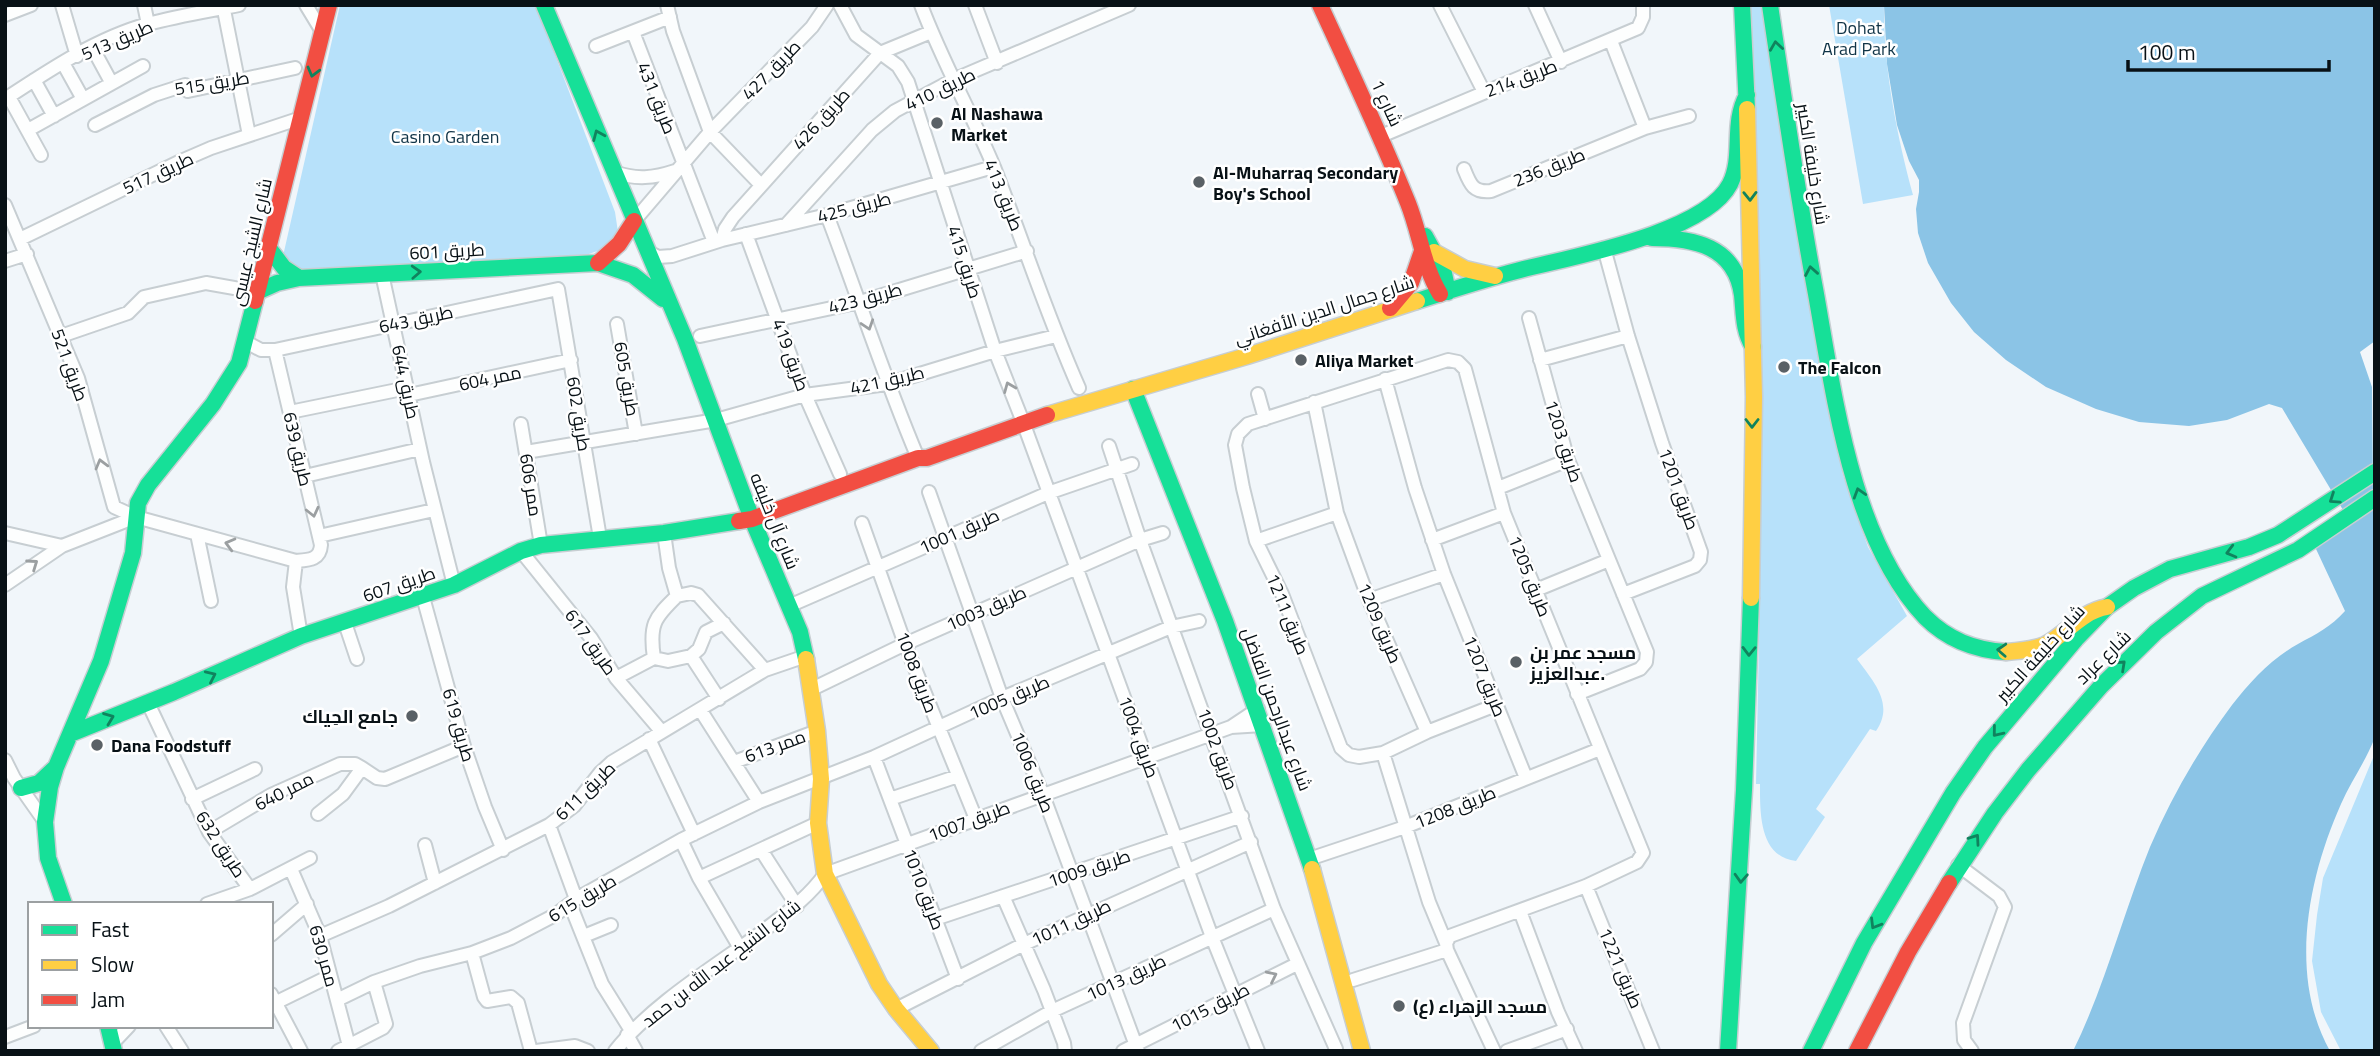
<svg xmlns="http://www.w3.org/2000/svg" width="2380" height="1056" font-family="'Titillium Web',Cairo,sans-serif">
	<rect width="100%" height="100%" fill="#f1f6fa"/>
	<path fill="#b7e1fa" d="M340,5H536L615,212L618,232L603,249L586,255L290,270L283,256Z
		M1749,5H1763L1843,475L1868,547L1907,616L1857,659C1873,681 1895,704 1876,731L1870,729L1816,809L1825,817L1796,861C1759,857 1760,812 1760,784H1756L1759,641Z
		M1829,5H1884C1883,66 1897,136 1913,195L1863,204Z
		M2375,753V1051H2341L2321,1012L2312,961L2317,915L2323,878Z"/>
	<path fill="#8bc4e6" d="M1884,5H2375V341L2360,352L2372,387L2373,492L2375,495V737C2366,761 2351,781 2341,804C2308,878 2288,976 2330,1051H2073C2105,986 2123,914 2150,847C2172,796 2199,749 2232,705C2251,681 2271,659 2298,644C2316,634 2331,627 2345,611L2309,534L2343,510L2282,408L2269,404L2227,420L2189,426L2139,422L2096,409L2046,387L2006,360L1974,332L1951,303L1928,263L1918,233L1916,209L1919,192V180L1909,161L1897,125L1887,64Z"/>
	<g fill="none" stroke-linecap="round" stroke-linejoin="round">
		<defs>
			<path id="street" d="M62,5L77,56
				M144,5L148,24
				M223,5L249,135
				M306,5L323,33
				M667,5L673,31L710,132L761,185
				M840,5L856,35L898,66L908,82L995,351L1023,422L1212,937L1258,1051
				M921,5C942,61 971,112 994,167C1023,241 1047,316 1079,388
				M975,5L997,63
				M1440,5L1484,92
				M1535,5L1561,62
				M5,15L31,5
				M633,32L714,242
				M1611,41L1645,128
				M596,46L670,17
				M92,47L111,82
				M63,63L83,99
				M34,80L54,116
				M9,97L41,155
				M5,99C49,70 97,38 148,24C177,16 209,11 239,5
				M95,125L154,95L185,85L188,91L295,68
				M28,130L143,66
				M1381,136L1638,28L1643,17V5
				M1464,169C1470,184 1473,193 1491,191L1645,128L1689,116
				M614,172C636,180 654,178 675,171
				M5,205L78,378L114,507L136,517L296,561
				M827,215C858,296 884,378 918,458
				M634,221L710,132L812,27L827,5
				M786,225L872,130L895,111L953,80L1129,5
				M746,234L805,395L840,474
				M20,239L181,161L211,148L301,118
				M722,240L725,229L733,217L880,53L931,32
				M1604,248L1628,336L1662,443L1701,552L1700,560L1695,566L1623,594
				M647,251L658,257L672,256L722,240L827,215L993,167
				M5,261L27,254
				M382,274L423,462L454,585
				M1529,318L1568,460L1647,652L1646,662L1640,669L1577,694
				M617,324L636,434
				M61,336L128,313L144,297L206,283L257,292
				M700,336L860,302L1027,251
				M246,342L261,350H275L558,289L600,538
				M275,350L321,545C320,560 309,560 296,561L293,587L301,636
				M1540,360L1628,336
				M1385,379L1415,488L1444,574L1526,778
				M1258,394L1265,419
				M409,395L571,360
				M1314,402L1337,513L1369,600L1427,732
				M290,412L407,388
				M521,424L541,545
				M1109,446L1140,540L1274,909L1336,1049
				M526,452L716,420L805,395L887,384L995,351L1056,336
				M305,476L420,449
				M1498,488L1568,460
				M929,492L1002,698L1043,795L1138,1051
				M862,523L905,644L976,819
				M5,533L62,546
				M664,533L669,568L677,596L691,593L698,595L765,670
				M197,534L211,601
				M319,536L434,510
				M1432,540L1504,513
				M1256,541L1337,513
				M521,551L591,638L616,678L662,732
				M5,585L62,546L136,517
				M1536,590L1609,560
				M423,597L464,746L485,807L503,850
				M1369,600L1444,574
				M789,606L1048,493L1132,464
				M345,623L357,659
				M691,656L719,699
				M654,658L668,661L691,656L699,649L706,632L724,623
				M616,678L654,658C649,625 654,618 677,596
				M812,689L905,644L1140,540L1163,533
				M148,703L209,832L250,889
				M701,711L759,802
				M1231,727L1263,725
				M649,739L694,834
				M1383,753L1429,902L1446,943
				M874,757L958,979
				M5,760L14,778L45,822
				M734,762L817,731
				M192,799L255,769
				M890,799L958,776
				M318,814L343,794L362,768L377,778L385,779L464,746
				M549,825L576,899
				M209,832L271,795L340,764H355L362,768
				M681,840L699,878L740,948
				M425,845L435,883
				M761,850L797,906
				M1309,859L1405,827L1600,749
				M1958,865L1999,896L2005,907L1963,1023L1964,1040L1972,1051
				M291,869L320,936L349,1046
				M699,878L818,823
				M1586,886L1653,1051
				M1003,896L1044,990L1064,1043L1065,1051
				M207,904L250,889L310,858
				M570,904L602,984L632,1032
				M1520,911L1558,1012L1576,1051
				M935,919L1242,816
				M271,935L307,904
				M320,936L389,906L549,825L574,806L600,773L612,762L765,670L806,656
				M584,936L611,925
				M472,953L484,997L487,1001L511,997L518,1003L531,1051
				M1353,980L1447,950
				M271,994L301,1051
				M337,1000L374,982L420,966L472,953L511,938L555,915L576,899L681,840L759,802L874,757L1002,698L1171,627L1199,621
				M277,1002L330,976
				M896,1009L1024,944L1251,842
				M166,1026L182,1051
				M627,1035L636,1051
				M5,1037L34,1026
				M112,1044L129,1026
				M338,1051L383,1028L386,1024L374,982
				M536,1051L575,1046L588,1051
				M615,1051C651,1005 714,967 762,932C785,914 808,898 825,874L1231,727L1258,709
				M981,1051L1052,1011L1274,909
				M1123,1051L1297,964
				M1494,1051L1447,950L1446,943L1450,936L1586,886L1637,862L1643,853L1504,513L1465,369L1458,362L1448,360L1248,424L1238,434L1235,445L1243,488L1256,541L1282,594L1341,748L1349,755L1359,757L1383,753L1427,732L1496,705
				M1507,1051L1567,1029"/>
			<path id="fast" d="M544,5L685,339L752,519L800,632L806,659
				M1742,5L1747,109
				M1770,5C1784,101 1798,198 1816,294C1834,395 1852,540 1925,617C1948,640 1974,650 2006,652
				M1425,236L1443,269L1448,292
				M1652,238C1694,238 1735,246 1742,295C1744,314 1743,330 1753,347
				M268,247L284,268L299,278
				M257,292L277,283L299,278L598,263L633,275L663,299
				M1417,301C1451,290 1485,279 1520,270C1571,257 1705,233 1730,184C1744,156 1731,124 1747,95
				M1133,389L1225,621L1312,869
				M70,734L174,692L301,636L454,585L521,551L541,545L664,533L739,521
				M21,788L39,783L56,767
				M1949,883L1995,813L2028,770L2101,686L2156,632L2202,596L2298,550L2375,498
				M64,904L48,858L45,822L50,787L56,767L101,661L133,553L138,503L148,485L213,404L239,363L255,301
				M108,1026L114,1051
				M1728,1051L1744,790L1751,598
				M1811,1051L1864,943L1953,793L1985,747L2076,639L2107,607L2134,588L2170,569L2249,547L2278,535L2375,472"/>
			<path id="slow" d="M1747,109L1754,397L1751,598
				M1434,252L1465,269L1495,276
				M1047,415L1247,356L1417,301
				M2006,652C2019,651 2033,650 2045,645C2068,633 2080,612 2107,607
				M806,659L817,731L821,779L818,823L825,874L879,984L896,1009L931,1051
				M1312,869L1362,1051"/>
			<path id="jam" d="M1320,5C1350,70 1381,136 1408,203C1420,233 1423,266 1440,294
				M598,263L619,244L634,221
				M255,301L329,5
				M1390,308L1411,283L1422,251
				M739,521L752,519L918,458H927L1047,415
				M1857,1051L1908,952L1949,883"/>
		</defs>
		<use href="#street" stroke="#c7ced2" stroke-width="16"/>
		<use href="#fast" stroke="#c7ced2" stroke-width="19"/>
		<use href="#slow" stroke="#c7ced2" stroke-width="19"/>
		<use href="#jam" stroke="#c7ced2" stroke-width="19"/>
		<use href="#street" stroke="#fdfefe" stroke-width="12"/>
		<use href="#fast" stroke="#16e098" stroke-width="16"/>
		<use href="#slow" stroke="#ffcf43" stroke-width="16"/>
		<use href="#jam" stroke="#f24e42" stroke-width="16"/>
	</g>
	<defs><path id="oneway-chevron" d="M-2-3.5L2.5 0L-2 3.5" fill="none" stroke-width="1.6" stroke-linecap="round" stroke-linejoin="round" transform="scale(1.75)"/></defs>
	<g stroke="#10835e">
		<use href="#oneway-chevron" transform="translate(1776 46) rotate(-98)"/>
		<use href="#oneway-chevron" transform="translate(313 72) rotate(105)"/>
		<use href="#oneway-chevron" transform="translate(598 135) rotate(-113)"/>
		<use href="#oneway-chevron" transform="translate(1750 196) rotate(89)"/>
		<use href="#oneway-chevron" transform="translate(1811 271) rotate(-100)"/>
		<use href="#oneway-chevron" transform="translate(416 272) rotate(-3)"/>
		<use href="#oneway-chevron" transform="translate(1752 423) rotate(90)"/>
		<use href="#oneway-chevron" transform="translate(1859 493) rotate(-107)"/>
		<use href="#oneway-chevron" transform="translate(2334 499) rotate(146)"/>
		<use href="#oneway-chevron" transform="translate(2231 552) rotate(165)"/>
		<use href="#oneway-chevron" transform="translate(2002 650) rotate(-177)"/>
		<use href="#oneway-chevron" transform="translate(1749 651) rotate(91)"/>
		<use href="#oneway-chevron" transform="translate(2121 665) rotate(-43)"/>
		<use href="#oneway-chevron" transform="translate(211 676) rotate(-25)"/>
		<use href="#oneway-chevron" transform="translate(109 718) rotate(-21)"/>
		<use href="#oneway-chevron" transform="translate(1997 732) rotate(129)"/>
		<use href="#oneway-chevron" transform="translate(1975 839) rotate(-55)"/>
		<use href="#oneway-chevron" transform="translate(1741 878) rotate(93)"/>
		<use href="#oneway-chevron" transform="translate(1875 924) rotate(121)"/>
	</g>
	<g stroke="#9b9fa1">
		<use href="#oneway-chevron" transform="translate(868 325) rotate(72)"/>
		<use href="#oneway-chevron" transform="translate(1009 387) rotate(-112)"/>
		<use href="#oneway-chevron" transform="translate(101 464) rotate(-105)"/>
		<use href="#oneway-chevron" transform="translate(313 512) rotate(77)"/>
		<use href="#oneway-chevron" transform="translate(230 544) rotate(-165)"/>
		<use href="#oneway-chevron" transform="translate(33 564) rotate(-35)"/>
		<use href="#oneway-chevron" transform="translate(1272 976) rotate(-26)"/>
	</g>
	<g fill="#5a6166" stroke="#fff" stroke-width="2.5">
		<circle cx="937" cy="123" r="7"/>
		<circle cx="1199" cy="182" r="7"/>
		<circle cx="1301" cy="360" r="7"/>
		<circle cx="1784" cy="367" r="7"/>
		<circle cx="1516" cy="662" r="7"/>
		<circle cx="412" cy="716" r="7"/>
		<circle cx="97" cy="745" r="7"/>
		<circle cx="1399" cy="1006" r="7"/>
	</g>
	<g text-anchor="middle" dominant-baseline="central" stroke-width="5" stroke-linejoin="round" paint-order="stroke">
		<g font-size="18" fill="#103447" stroke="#fff">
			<text x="1859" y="27">Dohat<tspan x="1859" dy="21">Arad Park</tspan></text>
			<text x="445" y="136">Casino Garden</text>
		</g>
		<g font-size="18" fill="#081116" stroke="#fff">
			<text transform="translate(117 40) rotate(-23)">طريق 513</text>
			<text transform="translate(771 70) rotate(-46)">طريق 427</text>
			<text transform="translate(1521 78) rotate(-21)">طريق 214</text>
			<text transform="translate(212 83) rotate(-9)">طريق 515</text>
			<text transform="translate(940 89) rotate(-26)">طريق 410</text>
			<text transform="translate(657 98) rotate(68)">طريق 431</text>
			<text transform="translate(1387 103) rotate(65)">شارع 1</text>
			<text transform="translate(821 119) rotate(-48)">طريق 426</text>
			<text transform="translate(1813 164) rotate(81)">شارع خليفة الكبير</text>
			<text transform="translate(1549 167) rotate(-22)">طريق 236</text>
			<text transform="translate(158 173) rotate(-25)">طريق 517</text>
			<text transform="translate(1004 195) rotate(68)">طريق 413</text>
			<text transform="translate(854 207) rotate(-15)">طريق 425</text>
			<text transform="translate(251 242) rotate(-77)">شارع الشيخ عيسى</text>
			<text transform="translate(447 251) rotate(-3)">طريق 601</text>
			<text transform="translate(965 262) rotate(72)">طريق 415</text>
			<text transform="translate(865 298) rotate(-15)">طريق 423</text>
			<text transform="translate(1324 310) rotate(-18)">شارع جمال الدين الأفغاني</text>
			<text transform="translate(416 319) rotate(-12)">طريق 643</text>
			<text transform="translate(791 355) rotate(70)">طريق 419</text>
			<text transform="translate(70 365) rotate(70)">طريق 521</text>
			<text transform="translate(490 378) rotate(-12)">ممر 604</text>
			<text transform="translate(627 379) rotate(80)">طريق 605</text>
			<text transform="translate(887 380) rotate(-13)">طريق 421</text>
			<text transform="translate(406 382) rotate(78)">طريق 644</text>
			<text transform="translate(579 414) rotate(81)">طريق 602</text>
			<text transform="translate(1564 441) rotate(72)">طريق 1203</text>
			<text transform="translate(298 449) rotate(77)">طريق 639</text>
			<text transform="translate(531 485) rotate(81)">ممر 606</text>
			<text transform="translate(1679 489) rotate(70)">طريق 1201</text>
			<text transform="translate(775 521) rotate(68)">شارع آل خليفه</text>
			<text transform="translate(959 531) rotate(-24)">طريق 1001</text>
			<text transform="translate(1530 576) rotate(68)">طريق 1205</text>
			<text transform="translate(399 584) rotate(-19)">طريق 607</text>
			<text transform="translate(986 608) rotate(-24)">طريق 1003</text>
			<text transform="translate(1288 614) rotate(68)">طريق 1211</text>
			<text transform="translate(1380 623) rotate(67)">طريق 1209</text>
			<text transform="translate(591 642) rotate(55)">طريق 617</text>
			<text transform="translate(2040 653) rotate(-48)">شارع خليفة الكبير</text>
			<text transform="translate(2103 657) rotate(-44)">شارع عراد</text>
			<text transform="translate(917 672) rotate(69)">طريق 1008</text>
			<text transform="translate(1485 676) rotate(68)">طريق 1207</text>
			<text transform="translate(1009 697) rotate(-23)">طريق 1005</text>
			<text transform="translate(1277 709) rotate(70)">شارع عبدالرحمن الفاضل</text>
			<text transform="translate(459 725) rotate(74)">طريق 619</text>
			<text transform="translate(1139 737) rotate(70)">طريق 1004</text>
			<text transform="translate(775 746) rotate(-20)">ممر 613</text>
			<text transform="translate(1218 749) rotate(70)">طريق 1002</text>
			<text transform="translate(1033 772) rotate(68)">طريق 1006</text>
			<text transform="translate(284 791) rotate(-27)">ممر 640</text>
			<text transform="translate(585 791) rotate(-44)">طريق 611</text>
			<text transform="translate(1455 807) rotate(-22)">طريق 1208</text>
			<text transform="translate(969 821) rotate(-20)">طريق 1007</text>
			<text transform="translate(221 844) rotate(57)">طريق 632</text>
			<text transform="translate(1089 868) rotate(-18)">طريق 1009</text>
			<text transform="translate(924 889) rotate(69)">طريق 1010</text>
			<text transform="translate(582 898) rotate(-31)">طريق 615</text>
			<text transform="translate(1071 922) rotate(-25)">طريق 1011</text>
			<text transform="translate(324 956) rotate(74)">ممر 630</text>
			<text transform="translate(721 963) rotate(-38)">شارع الشيخ عبد الله بن حمد</text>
			<text transform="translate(1621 968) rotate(67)">طريق 1221</text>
			<text transform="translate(1126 977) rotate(-25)">طريق 1013</text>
			<text transform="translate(1210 1007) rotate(-27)">طريق 1015</text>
		</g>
		<g font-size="18" font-weight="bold" fill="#081116" stroke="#fff" text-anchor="start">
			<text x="951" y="113">Al Nashawa<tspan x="951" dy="21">Market</tspan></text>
			<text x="1213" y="172">Al-Muharraq Secondary<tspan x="1213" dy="21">Boy's School</tspan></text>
			<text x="1315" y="360">Aliya Market</text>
			<text x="1798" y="367">The Falcon</text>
			<text x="1530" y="652">مسجد عمر بن<tspan x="1530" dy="21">عبدالعزيز.</tspan></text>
			<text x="398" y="716" text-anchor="end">جامع الحِياك</text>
			<text x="111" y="745">Dana Foodstuff</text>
			<text x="1413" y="1006">مسجد الزهراء (ع)</text>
		</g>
	</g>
	<rect width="2380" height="1056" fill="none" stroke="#081116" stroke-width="14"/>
	<rect x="28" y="902" width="245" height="126" fill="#ffffff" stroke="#9ca0a2" stroke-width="2"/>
	<rect x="42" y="925" width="35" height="10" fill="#16e098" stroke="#9ca0a2" stroke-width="2"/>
	<text x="91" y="937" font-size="21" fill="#081116">Fast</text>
	<rect x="42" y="960" width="35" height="10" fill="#ffcf43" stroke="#9ca0a2" stroke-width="2"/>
	<text x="91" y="972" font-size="21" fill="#081116">Slow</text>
	<rect x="42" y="995" width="35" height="10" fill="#f24e42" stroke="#9ca0a2" stroke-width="2"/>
	<text x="91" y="1007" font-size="21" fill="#081116">Jam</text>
	<path d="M2128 60v10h201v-10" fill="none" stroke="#081116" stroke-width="3.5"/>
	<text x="2138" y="60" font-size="21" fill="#081116" stroke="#ffffff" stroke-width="5" paint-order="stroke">100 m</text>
</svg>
